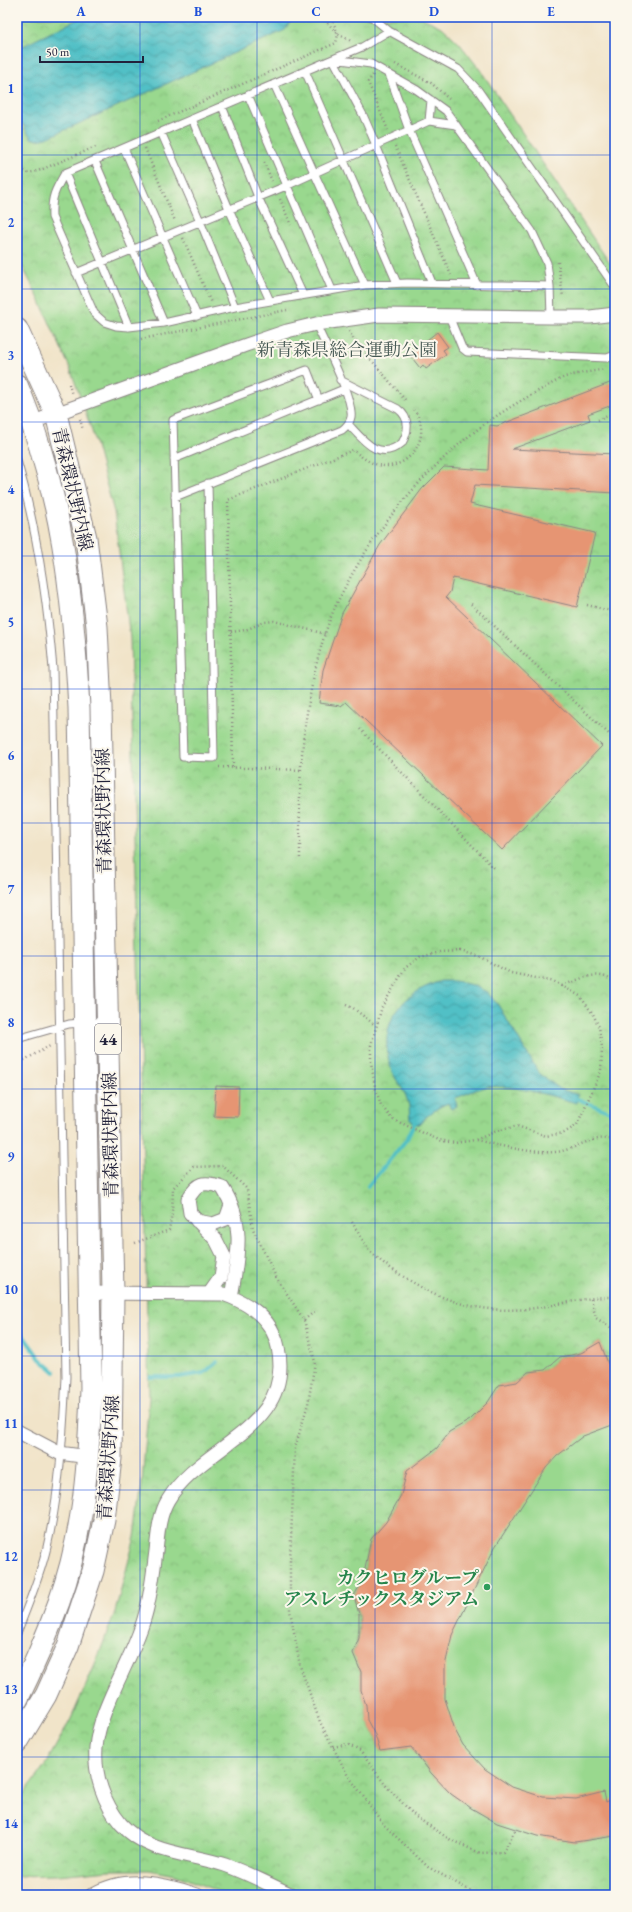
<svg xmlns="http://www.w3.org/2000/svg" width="632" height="1912" font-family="'EB Garamond','Noto Serif JP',serif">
	<defs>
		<pattern id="park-crowns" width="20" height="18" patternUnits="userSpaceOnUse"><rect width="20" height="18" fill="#99d88e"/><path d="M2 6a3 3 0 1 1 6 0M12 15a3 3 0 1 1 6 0" fill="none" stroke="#84b97b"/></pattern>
		<pattern id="water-waves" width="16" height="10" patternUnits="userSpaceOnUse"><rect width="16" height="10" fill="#51c0c6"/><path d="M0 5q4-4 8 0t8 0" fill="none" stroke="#439ca2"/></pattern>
	</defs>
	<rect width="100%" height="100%" fill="#fbf7ec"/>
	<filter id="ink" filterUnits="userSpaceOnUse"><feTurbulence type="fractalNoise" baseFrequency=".025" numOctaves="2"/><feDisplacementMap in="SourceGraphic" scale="8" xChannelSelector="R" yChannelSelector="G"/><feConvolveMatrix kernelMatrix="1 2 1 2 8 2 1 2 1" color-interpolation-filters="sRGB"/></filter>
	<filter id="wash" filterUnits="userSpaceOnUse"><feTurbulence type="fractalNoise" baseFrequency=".012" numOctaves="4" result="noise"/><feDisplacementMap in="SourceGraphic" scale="16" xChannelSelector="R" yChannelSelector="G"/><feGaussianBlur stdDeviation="0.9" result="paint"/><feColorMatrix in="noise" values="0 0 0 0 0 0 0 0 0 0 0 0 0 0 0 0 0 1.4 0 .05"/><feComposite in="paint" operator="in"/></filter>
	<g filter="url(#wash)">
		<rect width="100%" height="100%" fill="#f1e4c9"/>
		<path fill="url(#park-crowns)" stroke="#5e7d64" d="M17,17H421L442,27L459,43L481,71L615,271V1895H228L176,1875L149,1870H109L58,1875L17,1876V1804L45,1765L70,1721L95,1665L115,1612L135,1537L142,1484L149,1397L130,638L114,512L92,431L70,368L38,297L17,256Z"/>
		<path fill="#99d88e" stroke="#5e7d64" d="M600,1342L611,1371H615V1836L575,1842L497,1823L471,1808L451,1794L431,1773L411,1747L380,1751L375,1735L367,1720L366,1705L361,1690V1672L353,1653C361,1632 360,1618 354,1596L363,1578L371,1539L386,1522L401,1495L407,1471L437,1448L449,1432L470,1420L488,1402L499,1385L517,1382L528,1372L545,1370L560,1357L581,1353Z"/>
		<path fill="url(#water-waves)" stroke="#3a7180" d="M82,17H291V21L285,30L47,138L37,140L31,138L17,115V49Z
			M441,981H455L472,985L487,992L498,1005L539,1073L560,1089L578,1095L576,1103C553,1096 511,1084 487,1087C477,1088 465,1095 455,1098L457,1106L451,1109L448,1103C436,1108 427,1115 419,1125L410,1120C409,1113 410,1105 407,1099C404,1089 396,1081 392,1071C376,1027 398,994 441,981Z"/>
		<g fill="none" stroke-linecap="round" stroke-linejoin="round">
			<path stroke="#51c0c6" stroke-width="4" d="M573,1097L615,1114
				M368,1186L407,1139L417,1118
				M17,1327L40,1359L55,1372
				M150,1377H179L204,1373L217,1362"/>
		</g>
		<g id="blocks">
			<path fill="#e69573" d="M437,332L448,347L443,350L446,354L426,369L423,365L420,368L409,354Z
				M615,381V404L588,414L590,420L512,449L615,454V493L475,485L470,504L595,533L577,607L453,578L450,592L446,597L602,746L502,850L346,702L341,706L319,703L323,670L342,613L380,545L422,489L444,467L488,470L490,425L497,426Z
				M216,1086L239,1087L238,1117L214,1116Z
				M600,1342L611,1371H615V1424L583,1436L557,1456L546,1468L495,1547L452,1635L445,1666V1699L455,1730L463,1745L485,1769L512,1787L543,1797L576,1799L604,1792L606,1802L615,1798V1836L575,1842L537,1836L497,1823L471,1808L451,1794L431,1773L411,1747L380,1751L375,1735L367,1720L366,1705L361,1690V1672L353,1653L359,1638V1614L354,1596L363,1579L371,1539L386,1522L401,1495L407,1471L437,1448L449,1432L470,1420L488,1402L499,1385L517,1382L528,1372L545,1370L560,1357L581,1353Z"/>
		</g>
	</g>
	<g filter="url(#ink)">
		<use href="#blocks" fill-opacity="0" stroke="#8a8382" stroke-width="1"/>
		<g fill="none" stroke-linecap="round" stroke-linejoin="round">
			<defs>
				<path id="lane" d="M372,17L389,31L458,69L478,90L615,287
					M389,31L362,47L333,59L363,115L376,145L432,283
					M305,71L397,283
					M389,74L409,130L477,285
					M274,84L365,285
					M248,95L332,290
					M222,106L258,197L303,295
					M192,119L229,209L270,301
					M429,121L431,100
					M161,132L200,221L235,307
					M124,148L197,316
					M95,161L164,323
					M65,173L129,327
					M76,273L286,186L429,121L456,125
					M550,286L407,283L365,285L235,307L164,323L129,327L116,326L104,322L94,313L52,217C51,197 55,190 65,173L333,59L371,64L417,90L446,111L532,231L547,263L550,286L551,317
					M449,316L462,348L467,352L607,358L615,355
					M340,380L398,409C410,418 409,431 402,443C379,462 364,441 349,425
					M174,459L344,389
					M17,460C37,529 47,598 53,669L66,1377C63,1434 60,1491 47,1547C40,1577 28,1605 17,1633
					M208,483L214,758L183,757L173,420L307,370L319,400
					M175,497L342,430C347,426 350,423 351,417C354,399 324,343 316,324
					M17,1039L69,1024L105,1021"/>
				<path id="street" d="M33,422L246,345L287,331L316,324L379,315L551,317H590L615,314
					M197,1221L213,1224L226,1219L231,1205
					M89,1293L223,1294C249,1303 272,1318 278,1347C295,1429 201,1444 168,1500C159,1515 158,1534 156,1551C153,1574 151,1597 144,1619C132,1661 99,1707 96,1748C94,1775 104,1804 121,1824C149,1855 189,1853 225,1865C248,1873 270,1885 292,1895
					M209,1294L221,1277L224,1256L216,1240L190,1213L188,1199C198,1182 204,1181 222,1187C246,1223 238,1257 231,1297
					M17,1431L59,1453L89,1457
					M92,1895C125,1875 163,1883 197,1895"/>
				<path id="primary" d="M17,329L56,414L86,538L97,627L101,707L113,1293L111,1458L104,1520L93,1571L68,1646L46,1695L17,1743
					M17,385C62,490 73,596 79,708L91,1388C89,1460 84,1533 59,1602C47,1635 33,1668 17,1700"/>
			</defs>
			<use href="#lane" stroke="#8a8382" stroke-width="9"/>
			<use href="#street" stroke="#8a8382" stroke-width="15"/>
			<use href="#primary" stroke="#8a8382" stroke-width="23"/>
			<path stroke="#8a8382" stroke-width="2.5" stroke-dasharray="1 3" stroke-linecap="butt" d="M322,17L338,34L351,41
				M395,64L431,83L449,99
				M373,75L368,82L388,130
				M158,121L336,43L338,34L331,17
				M395,146L451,275
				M145,148L175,221
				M264,162L272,181
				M17,167L28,173L38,171L98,146
				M280,199L291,225
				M183,238L211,303
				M558,262L563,297
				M349,331L352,337L406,401
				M141,339L287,310
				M69,384L72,395
				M80,419L83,430
				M598,420L615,413
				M471,604L609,734L615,728
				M587,605L615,612
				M231,632L245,630L265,622L274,621L326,634
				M360,729L494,868
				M219,767L301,770
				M233,767L228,500L353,450C363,458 373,466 386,466C414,466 432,432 414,410
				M300,858C300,823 299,788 302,754C306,708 318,641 338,601C367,542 407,490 456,447C482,424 512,405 542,389C550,385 557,380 565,377C577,373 592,372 605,369
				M460,951L478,956L511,973L555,982L580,996L593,1014L599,1027L602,1047L601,1071L577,1125L564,1133L546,1136L517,1126L497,1131L475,1140L455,1143L439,1140L392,1119L381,1105L375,1087L371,1062V1045L382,1007L405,968L420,957L440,952Z
				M562,986C580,979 599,968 615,983
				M346,1005L353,1008L375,1025
				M17,1064L50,1046
				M476,1140C497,1145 540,1156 562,1151C579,1147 597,1133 615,1141
				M352,1222C358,1232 364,1244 372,1253C381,1262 393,1270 404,1277C444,1302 479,1313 527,1309C557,1306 586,1296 615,1297
				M135,1243L169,1230L172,1213L173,1188L194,1167L223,1166L247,1189L253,1229L276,1277L304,1320L315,1362L308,1404L295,1448L290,1561V1610L300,1666L320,1722L347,1774L384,1825L428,1867L478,1895
				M591,1299L596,1318L615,1330
				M304,1320L314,1312
				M333,1747L347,1744L360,1751L387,1787L416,1817L451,1840L480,1853L503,1852L516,1829"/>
			<use href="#lane" stroke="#fff" stroke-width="7"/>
			<use href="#street" stroke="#fff" stroke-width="13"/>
			<use href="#primary" stroke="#fff" stroke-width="21"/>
		</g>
	</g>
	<path fill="none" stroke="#1d4ed8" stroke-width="1" stroke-opacity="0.55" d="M140,17V1895M257,17V1895M375,17V1895M492,17V1895M17,155H615M17,289H615M17,422H615M17,556H615M17,689H615M17,823H615M17,956H615M17,1089H615M17,1223H615M17,1356H615M17,1490H615M17,1623H615M17,1757H615"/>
	<circle fill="#2e9e5b" stroke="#fbf7ec" stroke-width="1.5" cx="487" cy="1587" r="4"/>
	<g text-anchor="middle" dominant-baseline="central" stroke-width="4" stroke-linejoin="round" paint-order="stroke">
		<rect fill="#fbf7ec" stroke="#636270" stroke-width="1" x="95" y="1024" width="26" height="30" rx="3"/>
		<g font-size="17" font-weight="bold" fill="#22223b">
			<text x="108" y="1039">44</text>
		</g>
		<g font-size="18" fill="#465954" stroke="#fbf7ec">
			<text x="347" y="349">新青森県総合運動公園</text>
		</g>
		<g font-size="18" fill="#22223b" stroke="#fbf7ec">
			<text transform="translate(73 489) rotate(77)">青森環状野内線</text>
			<text transform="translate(103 811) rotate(-91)">青森環状野内線</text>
			<text transform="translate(110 1135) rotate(-91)">青森環状野内線</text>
			<text transform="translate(108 1458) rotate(-86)">青森環状野内線</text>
		</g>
		<g font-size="18" font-weight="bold" fill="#27864d" stroke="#fbf7ec" text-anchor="end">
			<text x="479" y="1577">カクヒログループ<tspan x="479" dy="21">アスレチックスタジアム</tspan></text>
		</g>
	</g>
	<rect width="632" height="1912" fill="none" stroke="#fbf7ec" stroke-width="44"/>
	<path d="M40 56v6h103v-6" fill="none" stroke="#22223b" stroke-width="2"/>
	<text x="46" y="56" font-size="12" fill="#22223b" stroke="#fbf7ec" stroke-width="3" paint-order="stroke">50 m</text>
	<rect x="22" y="22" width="588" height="1868" fill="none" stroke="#1d4ed8" stroke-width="1.5"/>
	<g font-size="13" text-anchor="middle" font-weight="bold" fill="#1d4ed8">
		<text x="81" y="16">A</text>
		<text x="198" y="16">B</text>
		<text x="316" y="16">C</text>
		<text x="434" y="16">D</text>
		<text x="551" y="16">E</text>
		<text x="11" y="93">1</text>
		<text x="11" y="227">2</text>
		<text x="11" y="360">3</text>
		<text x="11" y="494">4</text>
		<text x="11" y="627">5</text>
		<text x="11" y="760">6</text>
		<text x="11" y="894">7</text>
		<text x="11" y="1027">8</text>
		<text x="11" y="1161">9</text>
		<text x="11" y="1294">10</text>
		<text x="11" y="1428">11</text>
		<text x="11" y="1561">12</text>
		<text x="11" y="1694">13</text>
		<text x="11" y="1828">14</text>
	</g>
</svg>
